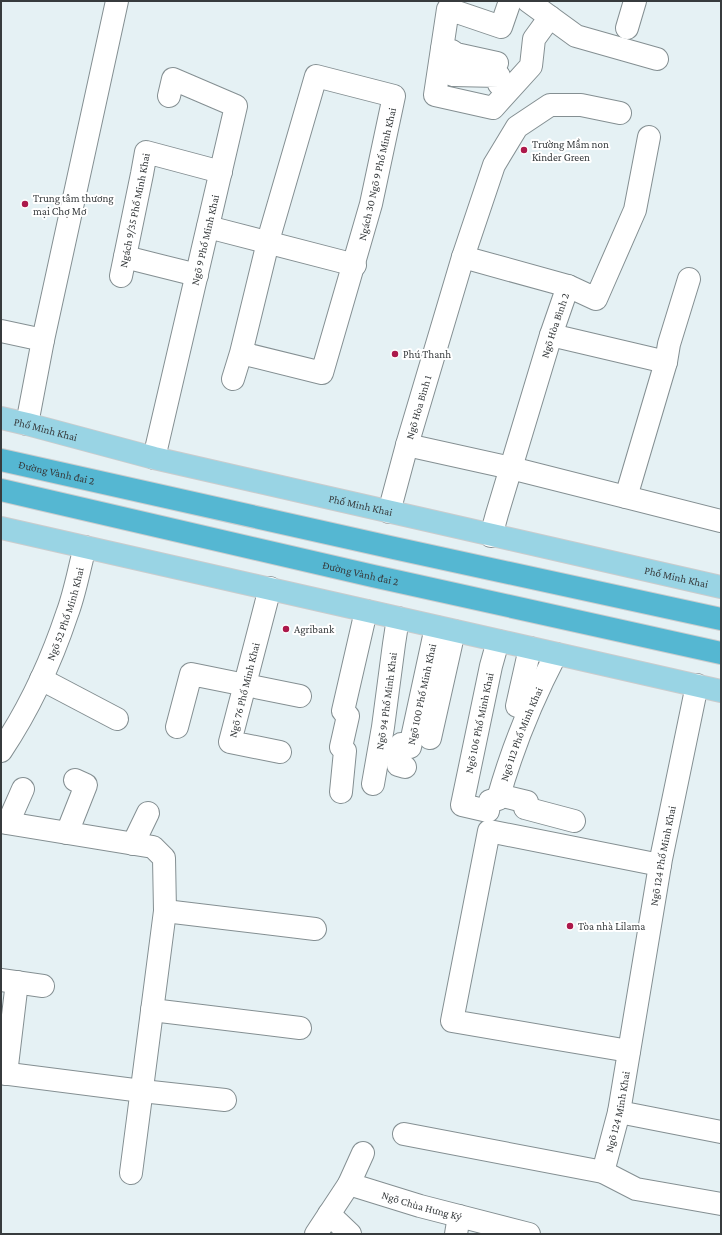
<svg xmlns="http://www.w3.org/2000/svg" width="722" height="1235" font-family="'Crimson Pro',serif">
	<rect width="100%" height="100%" fill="#e5f1f4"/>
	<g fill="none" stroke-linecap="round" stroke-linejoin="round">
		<defs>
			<g id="minor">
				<path d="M510,1L501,27L448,9L435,95L493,108L531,66L534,39L550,17"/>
				<path d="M528,1L576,36L657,59"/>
				<path d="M627,28L635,1"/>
				<path d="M442,49L452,51L456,54L497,63"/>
				<path d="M456,54L453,75L499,76V84"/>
				<path d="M208,227L355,265"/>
				<path d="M125,257L197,275"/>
				<path d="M463,257L568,286"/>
				<path id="s1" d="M121,276L142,174L146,152L221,172"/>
				<path d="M1,331L43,340"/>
				<path d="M551,335L666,362"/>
				<path d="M233,379L241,353L270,234L316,76L394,96L371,204L322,373L241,353"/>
				<path d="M27,424L43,340L117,1"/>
				<path d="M407,445L511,468L721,521"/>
				<path id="s2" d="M154,458L236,106L173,79L169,96"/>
				<path d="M626,497L666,362L669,344L689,279"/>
				<path id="s3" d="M389,512L407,445L463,257L494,165L517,127L550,105H581L620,113"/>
				<path id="s4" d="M491,536L497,514L551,335L568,286L596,299L635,210L649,137"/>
				<path d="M270,588L230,742L280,752"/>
				<path id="s5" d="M498,641L491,666L462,805L488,811L490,801L498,799C512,749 532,700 556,654"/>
				<path d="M41,679L117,719"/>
				<path d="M517,706L530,648"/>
				<path d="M177,727L191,674L300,696"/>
				<path d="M430,738L454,631"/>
				<path id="s6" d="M1,751C29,709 51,662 67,614C75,593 79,569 85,547"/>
				<path id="s7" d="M405,767L398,765L401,744L410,747L436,627"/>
				<path id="s8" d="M373,784L383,727L394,644L398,618"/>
				<path d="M341,792L345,751L341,747L348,716L343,711L366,611"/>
				<path d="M499,795L527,802L525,808L574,821"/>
				<path d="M1,822L153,847L164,858L165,911L131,1173"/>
				<path d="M8,823L23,789"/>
				<path d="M67,833L86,785L75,780"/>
				<path d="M133,844L148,813"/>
				<path d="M165,911L315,929"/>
				<path d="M1,980L43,986"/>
				<path d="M152,1010L300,1028"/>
				<path d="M629,1051L452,1021L489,831L660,865"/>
				<path d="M1,1073L142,1091L225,1100"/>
				<path d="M6,1074L17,982"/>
				<path d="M619,1112L721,1132"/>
				<path d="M404,1134L603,1172L636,1189L721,1204"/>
				<path id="s9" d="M603,1172L619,1112L661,859L697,685"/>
				<path id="s10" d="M349,1184L420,1206L529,1234"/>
				<path d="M329,1214L350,1234"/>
				<path d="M316,1234L349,1184L363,1153"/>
				<path d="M456,1234L459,1216"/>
			</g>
			<g id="major">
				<path id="s11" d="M1,418L27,424L154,458L721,587"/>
				<path d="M1,528L721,691"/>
			</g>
			<g id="highway">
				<path id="s12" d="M1,460L394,548L721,619"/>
				<path id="s13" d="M1,490L373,576L721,653"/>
			</g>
		</defs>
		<use href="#minor" stroke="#848f92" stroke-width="24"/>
		<use href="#major" stroke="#cbcccd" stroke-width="24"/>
		<use href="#highway" stroke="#cbcccd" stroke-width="24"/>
		<use href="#minor" stroke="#fff" stroke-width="22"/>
		<use href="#major" stroke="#99d4e4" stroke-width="22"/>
		<use href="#highway" stroke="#55b7d2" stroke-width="22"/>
	</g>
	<g fill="#ac184a" stroke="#fff" stroke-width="1.5">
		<circle cx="524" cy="150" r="4"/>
		<circle cx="25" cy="204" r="4"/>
		<circle cx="395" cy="354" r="4"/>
		<circle cx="286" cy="629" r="4"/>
		<circle cx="570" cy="926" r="4"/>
	</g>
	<g text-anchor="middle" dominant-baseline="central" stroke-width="4" stroke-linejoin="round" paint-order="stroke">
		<g font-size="11" fill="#373b3d" stroke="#fff" text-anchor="start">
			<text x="532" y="144">Trường Mầm non<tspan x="532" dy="13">Kinder Green</tspan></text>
			<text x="33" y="198">Trung tâm thương<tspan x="33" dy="13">mại Chợ Mơ</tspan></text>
			<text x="403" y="354">Phú Thanh</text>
			<text x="294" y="629">Agribank</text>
			<text x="578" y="926">Tòa nhà Lilama</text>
		</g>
		<g font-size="11" fill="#373b3d" stroke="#fff">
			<text transform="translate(377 174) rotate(-77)">Ngách 30 Ngõ 9 Phố Minh Khai</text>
			<text stroke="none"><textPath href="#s1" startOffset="67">Ngách 9/35 Phố Minh Khai</textPath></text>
			<text stroke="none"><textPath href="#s2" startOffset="224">Ngõ 9 Phố Minh Khai</textPath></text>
			<text stroke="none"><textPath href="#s4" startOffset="220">Ngõ Hòa Bình 2</textPath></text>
			<text stroke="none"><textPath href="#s3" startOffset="109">Ngõ Hòa Bình 1</textPath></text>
			<text stroke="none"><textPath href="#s11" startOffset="46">Phố Minh Khai</textPath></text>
			<text stroke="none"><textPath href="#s12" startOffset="57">Đường Vành đai 2</textPath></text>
			<text stroke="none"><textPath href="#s11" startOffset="370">Phố Minh Khai</textPath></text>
			<text stroke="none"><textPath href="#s13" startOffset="369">Đường Vành đai 2</textPath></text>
			<text stroke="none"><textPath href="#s11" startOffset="694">Phố Minh Khai</textPath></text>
			<text stroke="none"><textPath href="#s6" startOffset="152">Ngõ 52 Phố Minh Khai</textPath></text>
			<text transform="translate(244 690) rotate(-76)">Ngõ 76 Phố Minh Khai</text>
			<text stroke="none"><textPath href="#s7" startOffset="92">Ngõ 100 Phố Minh Khai</textPath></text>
			<text stroke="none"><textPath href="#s8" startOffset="84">Ngõ 94 Phố Minh Khai</textPath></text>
			<text transform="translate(479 723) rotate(-78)">Ngõ 106 Phố Minh Khai</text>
			<text stroke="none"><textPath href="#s5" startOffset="282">Ngõ 112 Phố Minh Khai</textPath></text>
			<text stroke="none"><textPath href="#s9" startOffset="322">Ngõ 124 Phố Minh Khai</textPath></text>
			<text stroke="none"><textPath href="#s9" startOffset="62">Ngõ 124 Minh Khai</textPath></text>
			<text stroke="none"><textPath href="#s10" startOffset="76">Ngõ Chùa Hưng Ký</textPath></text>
		</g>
	</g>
	<rect width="722" height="1235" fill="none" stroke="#373b3d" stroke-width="4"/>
</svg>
